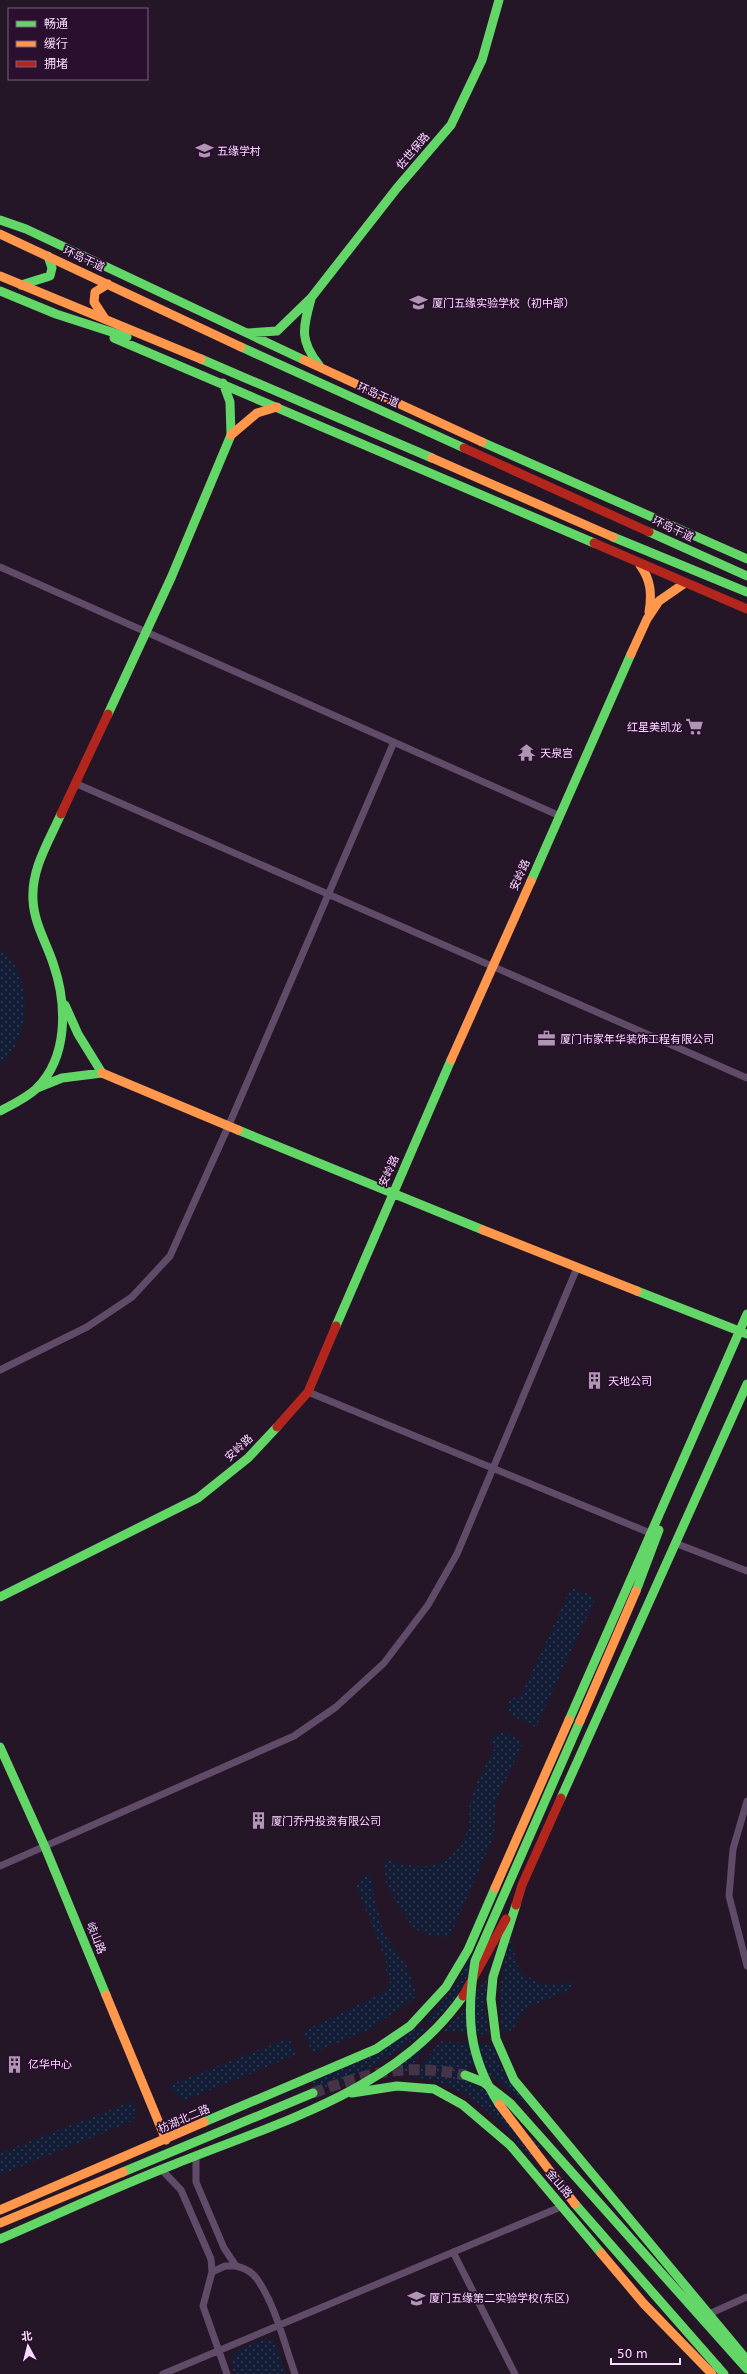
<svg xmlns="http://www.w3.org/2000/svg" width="747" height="2374" font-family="'DejaVu Sans','Noto Sans SC',sans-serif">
	<defs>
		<pattern id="park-dots" width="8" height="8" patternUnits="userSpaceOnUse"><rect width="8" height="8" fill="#141d36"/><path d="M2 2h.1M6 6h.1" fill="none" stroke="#373d54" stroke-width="1.8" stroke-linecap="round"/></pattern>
	</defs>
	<rect width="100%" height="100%" fill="#251627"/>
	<path fill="url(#park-dots)" d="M0,949C36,977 31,1037 0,1066Z
		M571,1588L596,1597L536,1727L510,1715L507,1708L509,1700L521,1695Z
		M506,1732L523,1743L496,1800L494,1836L449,1938L424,1934L414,1928L400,1910L386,1883L384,1858C422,1874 457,1869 469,1825C471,1817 468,1808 471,1800C475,1783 487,1764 495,1747L489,1743L494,1735Z
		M368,1874L373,1879V1892L384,1934L406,1964L417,1996L371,2029L313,2053L303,2031L371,1999L386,1990L391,1980L386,1975V1961L356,1885Z
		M510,1940C515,1945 514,1956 517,1964C527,1983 553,1989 572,1981L574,1984L572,1989L528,2007L512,2030L503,2032C497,1998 501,1973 510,1940Z
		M473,1954C468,1987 454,2000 432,2023L427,2020L452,1990Z
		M486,1979L487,1987L484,2002L489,2035L443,2031L460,2014Z
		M421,2025L426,2030C392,2057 357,2076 317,2093L312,2081L378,2052Z
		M435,2037L403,2076L395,2071C399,2063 426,2045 435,2037Z
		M289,2038L296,2055L183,2101L167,2086Z
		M441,2041L493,2045C500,2070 516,2091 532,2111L500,2082L472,2064L465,2079L484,2090L541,2147L531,2156C495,2117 467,2082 411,2077Z
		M132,2101L137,2111L133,2121L0,2175V2153Z
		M264,2338L274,2341L286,2374H234L231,2360L237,2351Z"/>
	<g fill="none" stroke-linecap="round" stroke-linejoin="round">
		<path stroke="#453447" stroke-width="11" stroke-dasharray="11 5.5" stroke-linecap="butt" d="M313,2093C371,2072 403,2063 465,2075"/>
		<path stroke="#604b68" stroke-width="7" d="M0,567L560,816
			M77,784L747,1078
			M0,1370L87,1327L132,1297L170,1256L228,1127L394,742
			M308,1392L650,1533
			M675,1543L747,1571
			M747,1801L733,1849L729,1896L747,1966
			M0,1866L294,1736L336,1707L384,1663L428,1605L457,1554L577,1268
			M196,2155V2182L224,2248L236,2266C244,2268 252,2271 257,2279C276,2306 284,2343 295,2374
			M161,2169L181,2190L211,2259L212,2272L203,2306L227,2374
			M453,2252L515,2374
			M212,2272L225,2266H236
			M709,2314L747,2297
			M163,2374L563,2206"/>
		<path stroke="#63d668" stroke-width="9" d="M0,220L26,229L304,360
			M21,285L50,276L52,268L48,256
			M0,291L56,314L127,337
			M311,299C303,328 299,340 319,365
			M248,333L277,331L311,298L397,188L451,125L482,60L499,0
			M114,338L594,543
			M241,347L464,448
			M201,359L432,458
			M482,442L747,559
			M649,532L747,576
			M613,537L747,592
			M108,714L171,578L231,435L230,402L223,383
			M531,881L631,654
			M37,1088L62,1078L102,1073L78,1034L65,1005
			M0,1111C12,1105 26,1098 36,1089C69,1057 67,1003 53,963C46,942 34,923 33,900C31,869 49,841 61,814
			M238,1130L483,1230
			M637,1291L747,1334
			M336,1326L451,1060
			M636,1591L659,1530
			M0,1597L198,1498L248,1458L277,1427
			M569,1720L747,1314
			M0,1747L45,1847L106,1995
			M561,1798L747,1384
			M516,1905L493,1977L491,1999L496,2039L514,2080L747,2360
			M465,2075L483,2082L510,2103L747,2369
			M352,2093L397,2086L434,2089L463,2105L510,2145L601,2253
			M204,2122L376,2049L410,2026L446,1987L468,1950L495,1888
			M123,2172L313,2093
			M0,2239C58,2214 116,2187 175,2164C276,2123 397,2091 463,1996
			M717,2366L724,2374"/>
		<path stroke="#ff974d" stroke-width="9" d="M0,234L241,347
			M0,276L201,359
			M105,319L94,302L95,292L108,284
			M304,360L482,442
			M231,435L257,413L277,407
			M432,458L613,537
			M640,565C651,580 652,594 649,612
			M631,654L647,619L659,601L685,583
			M451,1060L531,881
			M102,1073L238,1130
			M483,1230L637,1291
			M495,1888L569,1720
			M106,1995L166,2140
			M0,2210L204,2122
			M0,2223L123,2172
			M601,2253L644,2304L712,2374"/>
		<path stroke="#b3261e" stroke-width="9" d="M464,448L649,532
			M594,543L747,609
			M61,814L108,714
			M277,1427L308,1392L336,1326
			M516,1905L522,1885L561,1798
			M463,1996L506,1919"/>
		<path stroke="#63d668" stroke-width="9" d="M499,2104C468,2055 466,2017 475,1961L580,1721
			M575,2204L717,2366"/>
		<path stroke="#ff974d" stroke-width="9" d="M580,1721L636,1591
			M499,2104L575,2204"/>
	</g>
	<defs>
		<symbol id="school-bare" viewBox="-9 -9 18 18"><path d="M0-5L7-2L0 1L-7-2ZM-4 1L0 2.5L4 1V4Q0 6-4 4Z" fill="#af97b3" stroke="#2a0f2e" stroke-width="2.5" paint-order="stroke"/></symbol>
		<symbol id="supermarket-bare" viewBox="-9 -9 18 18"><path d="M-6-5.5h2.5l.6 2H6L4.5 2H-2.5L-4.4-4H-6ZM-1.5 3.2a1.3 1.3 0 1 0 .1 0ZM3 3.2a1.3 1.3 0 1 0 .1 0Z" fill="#af97b3" stroke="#2a0f2e" stroke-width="2.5" paint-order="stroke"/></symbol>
		<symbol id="temple-bare" viewBox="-9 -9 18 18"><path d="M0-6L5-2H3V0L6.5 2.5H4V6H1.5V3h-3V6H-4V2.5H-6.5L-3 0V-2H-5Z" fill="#af97b3" stroke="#2a0f2e" stroke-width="2.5" paint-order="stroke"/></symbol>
		<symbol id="office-bare" viewBox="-9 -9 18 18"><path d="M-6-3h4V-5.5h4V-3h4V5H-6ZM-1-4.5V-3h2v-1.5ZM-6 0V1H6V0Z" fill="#af97b3" stroke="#2a0f2e" stroke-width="2.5" paint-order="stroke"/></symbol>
		<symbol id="building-bare" viewBox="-9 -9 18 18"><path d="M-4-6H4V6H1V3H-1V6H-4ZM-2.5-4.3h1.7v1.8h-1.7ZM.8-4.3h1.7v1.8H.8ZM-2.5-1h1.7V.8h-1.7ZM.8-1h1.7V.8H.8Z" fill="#af97b3" stroke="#2a0f2e" stroke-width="2.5" paint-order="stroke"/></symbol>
	</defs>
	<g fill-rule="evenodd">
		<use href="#school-bare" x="192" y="138" width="25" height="25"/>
		<use href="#school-bare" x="406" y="290" width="25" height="25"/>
		<use href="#supermarket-bare" x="682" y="714" width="25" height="25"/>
		<use href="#temple-bare" x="514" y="740" width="25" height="25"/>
		<use href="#office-bare" x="534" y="1026" width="25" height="25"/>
		<use href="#building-bare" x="582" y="1368" width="25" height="25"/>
		<use href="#building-bare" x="246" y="1808" width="25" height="25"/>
		<use href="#building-bare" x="2" y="2052" width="25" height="25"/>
		<use href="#school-bare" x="404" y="2286" width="25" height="25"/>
	</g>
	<g text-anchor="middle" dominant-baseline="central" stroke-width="3.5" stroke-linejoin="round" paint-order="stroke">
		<g font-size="11" fill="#f9dcff" stroke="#2a0f2e" text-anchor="start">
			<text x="217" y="151">五缘学村</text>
			<text x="432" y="303">厦门五缘实验学校（初中部）</text>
			<text x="682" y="727" text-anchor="end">红星美凯龙</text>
			<text x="540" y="753">天泉宫</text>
			<text x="560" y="1039">厦门市家年华装饰工程有限公司</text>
			<text x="608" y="1381">天地公司</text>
			<text x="271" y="1821">厦门乔丹投资有限公司</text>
			<text x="28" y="2064">亿华中心</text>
			<text x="429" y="2298">厦门五缘第二实验学校(东区)</text>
		</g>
		<g font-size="11" fill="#f9dcff" stroke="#2a0f2e">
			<text transform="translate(413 151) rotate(-49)">佐世保路</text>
			<text transform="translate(84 259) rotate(25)">环岛干道</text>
			<text transform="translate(378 395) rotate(24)">环岛干道</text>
			<text transform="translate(673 529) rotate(25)">环岛干道</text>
			<text transform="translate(520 875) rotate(-66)">安岭路</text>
			<text transform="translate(389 1171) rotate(-66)">安岭路</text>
			<text transform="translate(239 1448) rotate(-43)">安岭路</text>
			<text transform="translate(96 1938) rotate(68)">岐山路</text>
			<text transform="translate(184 2119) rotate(-23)">枋湖北二路</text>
			<text transform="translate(559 2184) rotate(49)">金山路</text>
		</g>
	</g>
	<rect x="8" y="8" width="140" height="72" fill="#2a0f2e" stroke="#7d6182"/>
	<rect x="16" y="21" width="20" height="6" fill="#63d668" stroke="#7d6182"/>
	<text x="44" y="28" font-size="12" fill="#f9dcff">畅通</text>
	<rect x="16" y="41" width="20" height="6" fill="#ff974d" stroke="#7d6182"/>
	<text x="44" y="48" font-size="12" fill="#f9dcff">缓行</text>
	<rect x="16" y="61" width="20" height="6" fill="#b3261e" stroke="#7d6182"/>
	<text x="44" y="68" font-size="12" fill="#f9dcff">拥堵</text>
	<g transform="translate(28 2346) rotate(353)" stroke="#2a0f2e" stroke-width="3" paint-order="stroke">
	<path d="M0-3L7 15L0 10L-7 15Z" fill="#f9dcff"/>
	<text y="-6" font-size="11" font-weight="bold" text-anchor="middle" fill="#f9dcff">北</text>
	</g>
	<path d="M611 2358v6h69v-6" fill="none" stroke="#f9dcff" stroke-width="2"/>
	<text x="617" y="2358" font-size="12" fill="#f9dcff" stroke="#2a0f2e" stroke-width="3" paint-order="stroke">50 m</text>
</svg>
